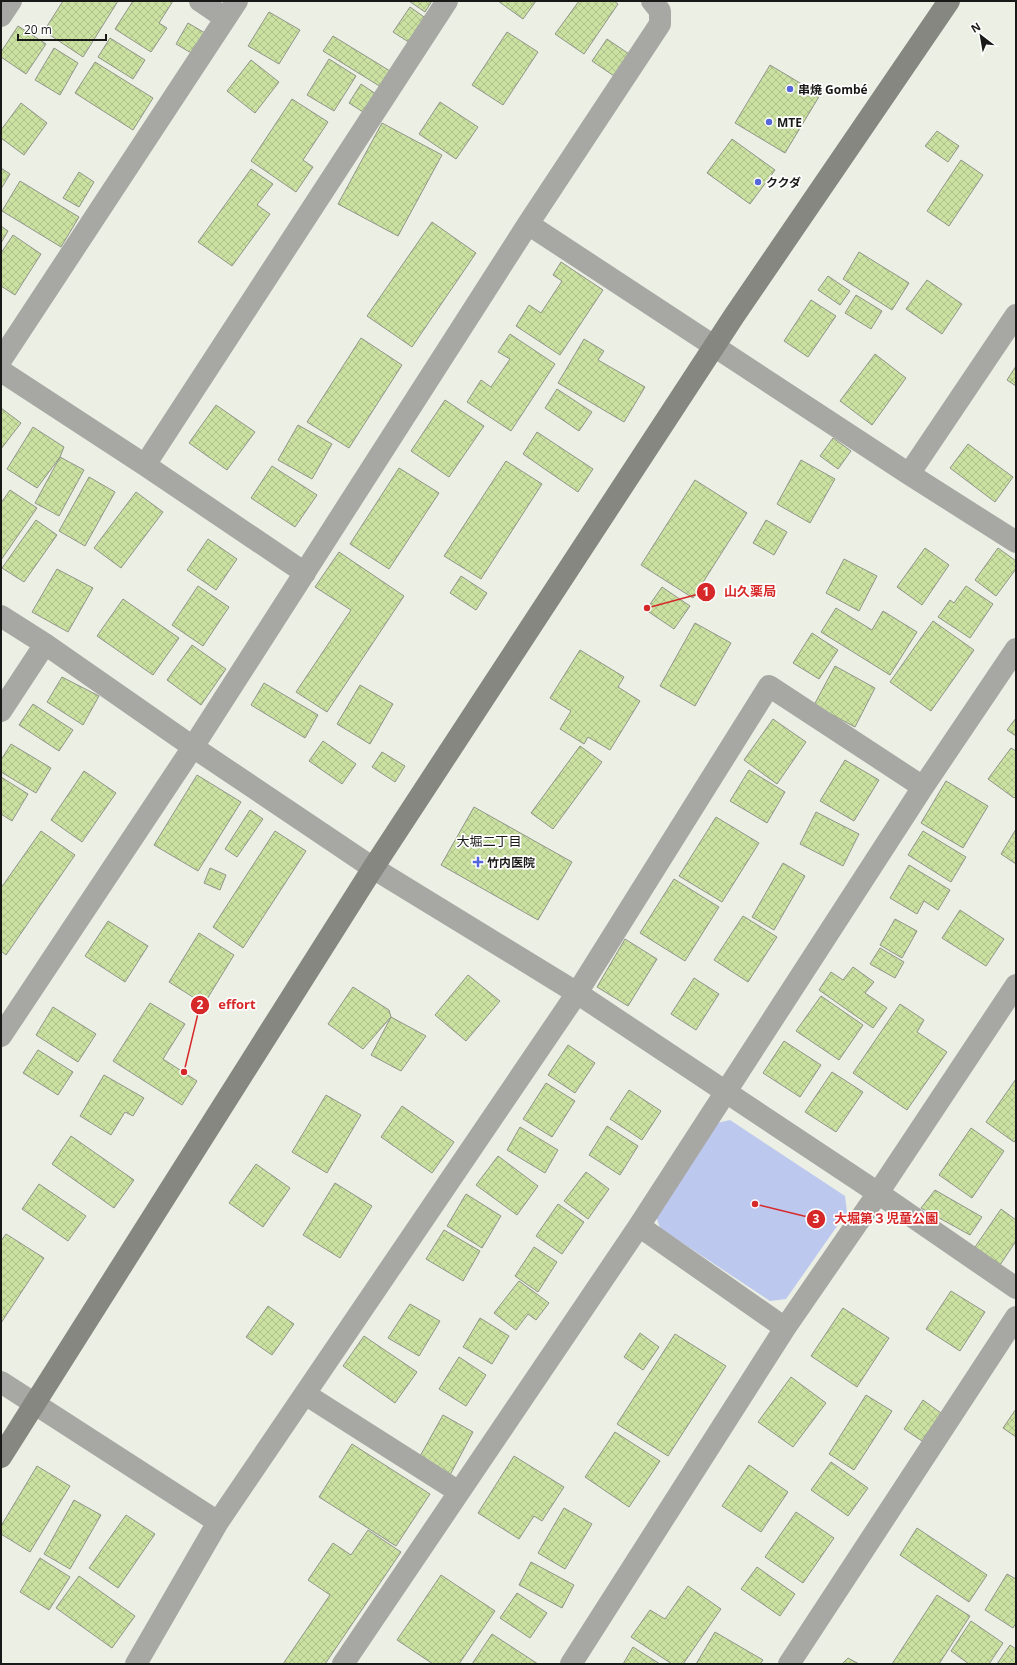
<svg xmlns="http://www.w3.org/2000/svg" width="1017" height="1665" font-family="'Open Sans','Noto Sans JP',sans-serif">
	<defs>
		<pattern id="building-cross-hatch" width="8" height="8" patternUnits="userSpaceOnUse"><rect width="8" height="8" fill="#cae1a1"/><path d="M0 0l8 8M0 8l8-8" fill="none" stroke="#adc08a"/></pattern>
	</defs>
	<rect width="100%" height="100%" fill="#ebefe4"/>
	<path fill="#bdc8ef" d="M730,1120L845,1196L847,1212L786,1299L770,1301L660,1228L656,1216L717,1123Z"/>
	<path fill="url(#building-cross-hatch)" stroke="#91958b" d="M63,1H118L83,57L44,31Z
		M133,1H173L159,23L167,28L151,52L115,29Z
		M409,1H432L425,12Z
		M498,1H536L523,19Z
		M579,1H614L618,4L584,54L555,34Z
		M410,7L427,19L410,43L393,32Z
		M269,12L300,30L279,64L248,46Z
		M188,23L205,33L193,54L176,44Z
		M18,26L46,44L26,74L1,57V52Z
		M507,32L538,52L503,105L472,85Z
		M333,36L390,71L381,87L323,51Z
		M110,38L145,60L133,79L98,57Z
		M607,39L632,56L617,78L592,61Z
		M54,48L78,63L60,95L35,80Z
		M329,59L356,76L334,111L307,95Z
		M251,60L279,82L255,113L227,91Z
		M95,62L153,98L133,130L75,93Z
		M770,65L820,95L785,153L735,123Z
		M361,84L376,94L363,112L349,103Z
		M292,99L328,122L303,160L313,167L296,192L251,161Z
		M440,102L478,127L456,159L419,134Z
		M21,103L47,123L24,155L1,138V130Z
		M382,123L442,155L398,236L338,204Z
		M937,131L959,146L948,162L925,146Z
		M732,139L775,170L750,204L707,173Z
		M961,160L983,175L949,226L927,211Z
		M1,168L10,174L1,189Z
		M251,169L273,184L257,205L270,214L232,266L198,242Z
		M79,172L94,182L79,207L63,198Z
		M20,181L79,217L61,247L2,211Z
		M432,222L476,253L412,347L367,316Z
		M1,226L8,231L1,243Z
		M13,235L41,254L15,295L1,286V253Z
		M859,252L909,283L892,310L843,279Z
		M561,262L603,290L560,355L516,326L529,305L541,313L562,281L553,275Z
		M828,276L850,291L840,305L818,290Z
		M927,280L962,304L942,334L906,309Z
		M856,295L882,311L871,329L845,313Z
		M811,300L836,316L808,357L784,341Z
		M510,334L555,364L511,431L467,402L481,380L491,387L510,359L498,352Z
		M361,338L402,365L349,448L307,422Z
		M584,339L604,351L598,360L645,387L624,422L558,383Z
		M875,354L906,378L872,425L840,401Z
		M1016,366V386L1007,380Z
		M557,389L592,412L579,431L545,408Z
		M445,400L484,426L449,477L411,451Z
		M216,405L255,432L227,470L189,443Z
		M1,408L21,423L1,449Z
		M298,425L332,444L312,479L278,460Z
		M33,427L64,447L60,457L37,488L7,469Z
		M537,432L593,469L578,492L523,454Z
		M833,438L851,451L838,469L820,456Z
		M968,444L1013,477L995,502L950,468Z
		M60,457L84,470L59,516L35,503Z
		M801,460L835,479L810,523L777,504Z
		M506,461L542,484L481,579L444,556Z
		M272,466L317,495L295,527L251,498Z
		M399,468L439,493L389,569L350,544Z
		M89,477L115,492L85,546L59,531Z
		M695,480L747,513L693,598L641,565Z
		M10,490L37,508L1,560V503Z
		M136,492L163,512L121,568L94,548Z
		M36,520L57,535L24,582L2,568Z
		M766,520L787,532L774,555L753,543Z
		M208,539L237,559L216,590L187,570Z
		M925,548L949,565L922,605L897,587Z
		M998,548L1016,561V569L996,596L975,580Z
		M339,552L404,596L327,712L296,692L351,610L315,587Z
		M844,559L877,576L859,611L826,593Z
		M57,569L93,588L68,632L32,612Z
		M461,576L487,593L476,610L450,593Z
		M198,586L229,607L203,646L172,625Z
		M966,586L993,604L970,638L938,617L950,600L954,603Z
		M662,587L690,606L674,629L646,610Z
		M123,599L179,638L153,675L97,636Z
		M836,608L872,630L883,611L917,632L890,675L821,632Z
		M933,621L974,650L931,711L890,682Z
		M695,623L731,643L695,706L660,686Z
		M812,633L838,650L819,679L793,663Z
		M192,645L226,669L201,705L167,680Z
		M580,650L624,677L618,687L640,701L610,750L588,737L584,744L560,729L571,711L550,698Z
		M835,666L875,688L855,727L814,705Z
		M62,677L99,696L83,725L47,702Z
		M264,683L318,715L305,738L251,705Z
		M360,685L393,704L370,744L337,724Z
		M33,704L73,730L59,751L19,725Z
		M1016,718V736L1007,730Z
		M773,719L806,742L777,784L744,760Z
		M323,741L356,764L342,784L309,761Z
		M11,744L51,768L36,793L1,772V760Z
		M580,746L602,762L553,829L531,813Z
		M1011,748L1016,751V796L1014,798L988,779Z
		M382,752L405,766L395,782L372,767Z
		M845,760L879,780L854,821L820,801Z
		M749,770L785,792L767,823L730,801Z
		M84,771L116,793L82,842L51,820Z
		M197,775L241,802L198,871L154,845Z
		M1,777L28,794L12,821L1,814Z
		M946,781L988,806L963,848L921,823Z
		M474,807L572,862L538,920L441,865Z
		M250,810L263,819L237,857L225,849Z
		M816,812L859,834L843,866L800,844Z
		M716,817L759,843L722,902L679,876Z
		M1016,829V864L1001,854Z
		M41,831L75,855L6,955L1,951V888Z
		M275,831L306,851L243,948L213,927Z
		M923,831L966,857L951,882L908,855Z
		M783,863L805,876L774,930L752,917Z
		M909,865L950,890L938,910L924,901L917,914L890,898Z
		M210,868L226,875L220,890L204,883Z
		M674,879L719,907L685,961L640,933Z
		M960,910L1004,939L986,966L942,938Z
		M743,916L777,937L748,982L714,960Z
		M895,919L917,931L902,958L880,945Z
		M108,921L148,946L125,982L85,956Z
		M199,933L234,955L204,1004L169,982Z
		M625,939L657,959L628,1006L597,987Z
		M880,948L904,962L895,978L870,964Z
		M853,967L874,982L865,993L887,1008L873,1028L819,990L831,972L843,980Z
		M468,975L500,1001L466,1041L435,1015Z
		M694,978L719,994L696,1030L671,1014Z
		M353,987L389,1010L391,1017L363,1049L328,1024Z
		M821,996L863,1025L839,1060L796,1031Z
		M150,1003L185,1024L163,1059L197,1081L182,1105L113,1061Z
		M900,1004L924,1020L917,1032L947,1052L907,1110L853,1073Z
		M53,1007L96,1034L78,1062L36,1035Z
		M391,1017L426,1036L401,1071L371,1055Z
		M784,1041L821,1065L800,1097L763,1073Z
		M568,1045L595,1063L575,1093L548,1075Z
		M38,1050L73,1072L58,1095L23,1073Z
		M832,1072L863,1092L836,1132L805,1112Z
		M104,1075L144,1098L133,1116L125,1112L111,1135L80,1116Z
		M1016,1079V1139L1014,1142L986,1122Z
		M546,1083L575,1101L552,1137L523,1119Z
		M629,1090L661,1111L642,1140L610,1119Z
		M326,1095L361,1115L327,1173L292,1152Z
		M402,1106L454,1142L432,1173L381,1137Z
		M607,1126L638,1146L620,1175L589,1155Z
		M520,1127L558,1150L545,1173L507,1150Z
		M971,1128L1004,1151L972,1198L939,1175Z
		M71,1136L134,1180L114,1208L52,1164Z
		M498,1156L538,1186L517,1215L476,1185Z
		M256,1164L290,1188L263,1227L229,1203Z
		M586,1172L609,1189L588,1219L564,1201Z
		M335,1183L372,1206L340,1258L303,1235Z
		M39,1184L86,1216L68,1241L22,1209Z
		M935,1190L982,1217L970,1235L921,1208Z
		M466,1194L501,1216L482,1248L447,1226Z
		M558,1204L584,1222L562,1254L536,1236Z
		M1001,1209L1016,1220V1241L1000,1265L975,1247Z
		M444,1230L480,1251L463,1281L426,1259Z
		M6,1234L44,1258L1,1323V1241Z
		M534,1247L557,1262L538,1292L515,1276Z
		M519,1281L549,1303L536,1320L528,1314L516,1330L494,1313Z
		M951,1291L985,1312L960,1351L926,1329Z
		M410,1304L440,1321L419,1356L388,1338Z
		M268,1306L294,1324L272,1355L246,1337Z
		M843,1308L889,1338L857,1387L811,1356Z
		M480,1318L509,1336L492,1364L463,1347Z
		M640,1333L659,1347L643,1370L624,1357Z
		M675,1334L726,1366L668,1456L617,1424Z
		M364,1336L417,1372L395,1403L343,1366Z
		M459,1357L486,1375L466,1406L439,1389Z
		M791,1377L826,1403L793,1447L758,1422Z
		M866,1395L892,1411L854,1470L829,1454Z
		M923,1400L941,1413L922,1441L904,1429Z
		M1016,1409V1437L1003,1428Z
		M443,1415L473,1432L450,1475L419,1458Z
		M615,1432L660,1461L629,1507L585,1477Z
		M352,1444L430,1494L396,1546L319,1497Z
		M514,1456L564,1487L542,1521L534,1516L519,1539L478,1513Z
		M831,1462L868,1488L848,1516L811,1490Z
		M749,1465L788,1492L761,1532L722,1506Z
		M37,1466L70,1486L30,1552L1,1534V1526Z
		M74,1500L101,1515L70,1569L44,1554Z
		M564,1508L592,1524L565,1569L538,1553Z
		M796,1512L834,1538L803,1583L765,1557Z
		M126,1515L155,1534L118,1588L89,1568Z
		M917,1528L987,1575L969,1602L900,1555Z
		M368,1530L401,1552L325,1664H283L330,1595L308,1580L333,1543L351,1555Z
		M40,1558L70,1577L49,1610L20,1592Z
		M531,1562L574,1585L562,1608L519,1585Z
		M757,1567L795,1594L780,1616L741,1589Z
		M1007,1574L1016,1579V1623L1013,1628L985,1610Z
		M441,1575L495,1611L459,1664H433L397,1640Z
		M79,1576L135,1616L112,1648L56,1608Z
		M688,1586L721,1609L683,1664H672L631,1637L650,1610L665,1619Z
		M517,1593L547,1613L530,1638L500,1618Z
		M937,1595L970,1616L939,1664H892Z
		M971,1621L1003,1643L989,1664H969L951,1651Z
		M715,1632L763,1660L760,1664H696Z
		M492,1634L538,1664H472Z
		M1010,1645L1016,1649V1664H997Z
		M633,1647L660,1664H623Z
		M848,1658L859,1664H842Z"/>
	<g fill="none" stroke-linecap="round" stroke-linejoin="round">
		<path stroke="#a7a8a4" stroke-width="22" d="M200,1L225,18
			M1,16L11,1
			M528,224L909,474L1016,542
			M1,360L237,1
			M1,371L145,465L305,573
			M145,465L447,1
			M909,474L1016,315
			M1,616L45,644L193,747L373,868L577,993L878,1193L1016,1288
			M1,711L45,644
			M1,1036L193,747L528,224L660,24V11L652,1
			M639,1226L785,1328
			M1,1382L218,1522
			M305,1394L459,1492
			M136,1664L218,1522L577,993L769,686L923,787
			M343,1664L639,1226L923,787L1016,649
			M571,1664L785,1328L878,1193L1016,985
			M789,1664L1016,1317"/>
		<path stroke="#858780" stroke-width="22" d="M1,1457L373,868L734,316L949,1"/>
	</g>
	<g fill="#5565dc" stroke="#fff" stroke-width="1.5">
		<circle cx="790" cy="89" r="4"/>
		<circle cx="769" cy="122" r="4"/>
		<circle cx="758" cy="182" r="4"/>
		<path d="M476 856h4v4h4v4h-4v4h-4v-4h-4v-4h4z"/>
	</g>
	<g text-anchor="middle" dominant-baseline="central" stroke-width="3.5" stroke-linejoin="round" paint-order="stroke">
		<g font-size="12" font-weight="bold" fill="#191a17" stroke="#fff" text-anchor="start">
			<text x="798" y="89">串焼 Gombé</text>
			<text x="777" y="122">MTE</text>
			<text x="766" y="182">ククダ</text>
			<text x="487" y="862">竹内医院</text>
		</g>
		<g font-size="13" fill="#191a17" stroke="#fff">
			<text x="489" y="841">大堀二丁目</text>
		</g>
	</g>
	<path fill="none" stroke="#d62828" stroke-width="1.5" d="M647 608L706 592M184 1072L200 1005M755 1204L816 1219"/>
	<g fill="#d62828" stroke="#fff" stroke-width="1.5">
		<circle cx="647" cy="608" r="4"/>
		<circle cx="184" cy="1072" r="4"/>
		<circle cx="755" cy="1204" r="4"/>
		<circle cx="706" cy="592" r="10"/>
		<circle cx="200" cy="1005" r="10"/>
		<circle cx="816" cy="1219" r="10"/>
	</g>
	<g font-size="12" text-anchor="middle" font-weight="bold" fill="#fff">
		<text x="706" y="596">1</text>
		<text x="200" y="1009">2</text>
		<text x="816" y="1223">3</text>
	</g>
	<g font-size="13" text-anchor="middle" font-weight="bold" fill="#d62828" stroke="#fff" stroke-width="3.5" stroke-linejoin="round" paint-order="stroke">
		<text x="750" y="596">山久薬局</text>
		<text x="237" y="1009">effort</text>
		<text x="886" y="1223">大堀第３児童公園</text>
	</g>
	<rect width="1017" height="1665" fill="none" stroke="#191a17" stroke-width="4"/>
	<g transform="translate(981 36) rotate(329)" stroke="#ffffff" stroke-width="3" paint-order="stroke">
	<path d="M0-3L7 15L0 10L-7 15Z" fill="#191a17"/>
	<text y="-6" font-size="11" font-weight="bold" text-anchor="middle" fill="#191a17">N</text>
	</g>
	<path d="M18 34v6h88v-6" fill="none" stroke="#191a17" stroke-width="2"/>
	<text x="24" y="34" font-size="12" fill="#191a17" stroke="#ffffff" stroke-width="3" paint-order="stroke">20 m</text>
</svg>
